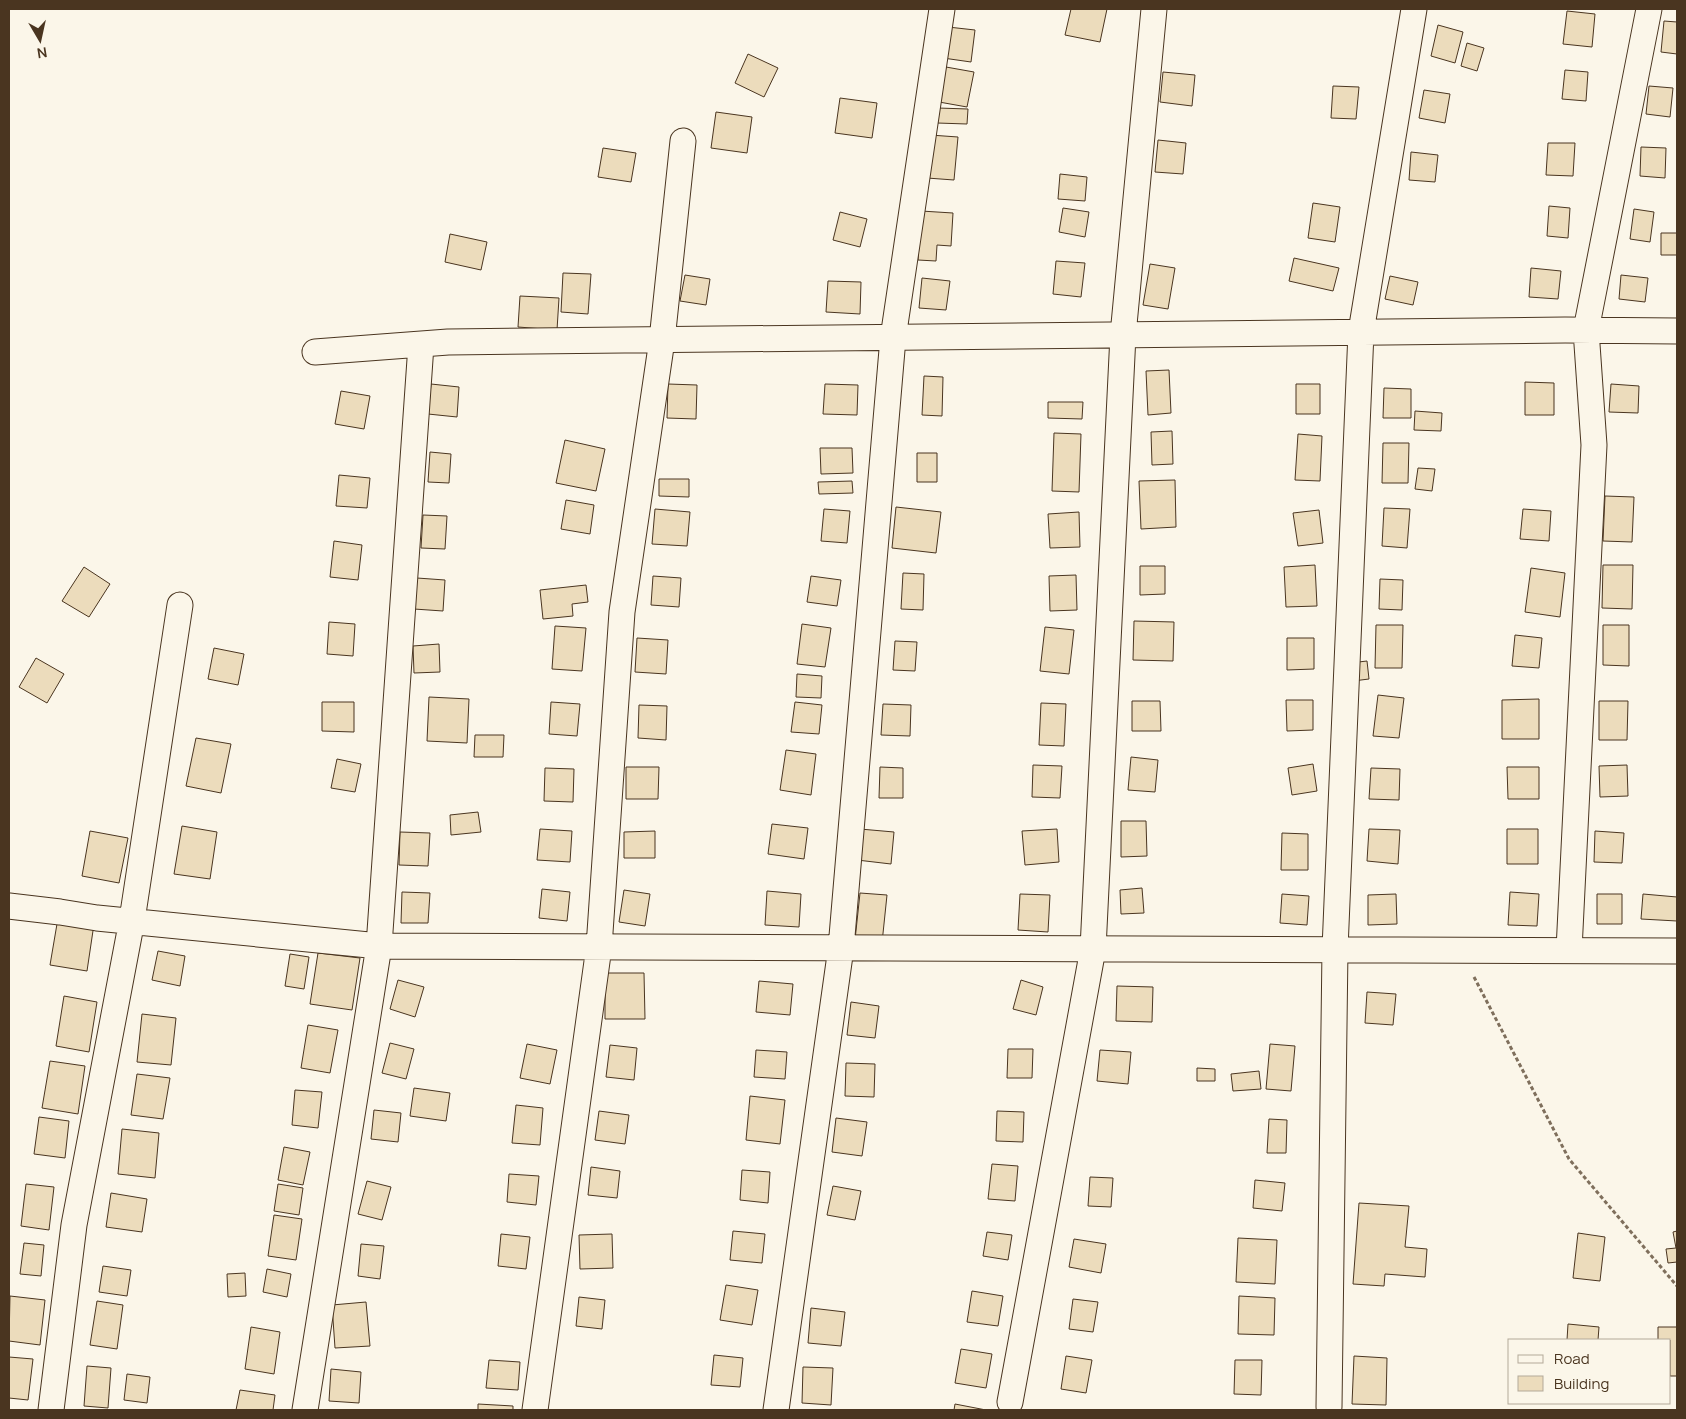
<svg xmlns="http://www.w3.org/2000/svg" width="1686" height="1419" font-family="Manrope,sans-serif">
	<rect width="100%" height="100%" fill="#fbf6e9"/>
	<path fill="#ecdcbc" stroke="#4a3520" d="M1071,9H1107L1100,42L1065,35Z
		M1567,11L1595,14L1592,47L1563,44Z
		M1664,21L1677,22V54L1661,52Z
		M1438,25L1463,32L1455,63L1431,56Z
		M948,27L975,30L971,62L943,58Z
		M1467,43L1484,48L1477,71L1461,66Z
		M748,54L778,68L764,97L735,83Z
		M946,67L974,72L967,107L939,102Z
		M1565,70L1588,72L1586,101L1562,99Z
		M1163,72L1195,75L1192,106L1160,102Z
		M1333,86L1359,87L1356,119L1331,118Z
		M1649,86L1673,88L1670,117L1646,114Z
		M1424,90L1450,94L1445,123L1419,118Z
		M840,98L877,103L872,138L835,133Z
		M938,108L968,109L967,124L937,123Z
		M716,112L752,117L747,153L711,148Z
		M930,135L958,137L954,180L927,178Z
		M1158,140L1186,143L1183,174L1155,172Z
		M1548,143H1575L1573,176L1546,175Z
		M1641,147L1666,148L1665,178L1640,176Z
		M603,148L636,153L631,182L598,177Z
		M1411,152L1438,155L1435,182L1409,180Z
		M1060,174L1087,177L1085,201L1058,199Z
		M1313,203L1340,207L1335,242L1308,238Z
		M1549,206L1570,208L1568,238L1547,236Z
		M1063,208L1089,212L1085,237L1059,232Z
		M1634,209L1654,212L1650,242L1630,239Z
		M921,211L953,213L951,246L937,245L936,261L918,260Z
		M840,212L867,219L860,247L833,240Z
		M1661,233H1677V255H1661Z
		M450,234L487,242L481,270L445,262Z
		M1294,258L1339,268L1333,291L1289,281Z
		M1056,261L1085,263L1081,297L1053,294Z
		M1150,264L1175,268L1168,309L1143,305Z
		M1531,268L1561,271L1558,299L1529,297Z
		M563,273L591,274L588,314L561,312Z
		M685,275L710,279L706,305L680,301Z
		M1621,275L1648,278L1645,302L1619,299Z
		M1390,276L1418,282L1413,305L1385,299Z
		M922,278L950,281L946,310L919,308Z
		M828,281L861,282L860,314L826,312Z
		M520,296L559,298L557,330L518,327Z
		M1169,370L1171,413L1148,415L1146,371Z
		M924,376L943,377L942,416L922,415Z
		M1525,382L1554,383V415H1525Z
		M431,384L459,387L457,417L428,414Z
		M668,384L697,385L696,419L667,418Z
		M825,384L858,385L857,415L823,414Z
		M1296,384H1320V414H1296Z
		M1611,384L1639,386L1638,413L1609,412Z
		M1384,388L1411,389V418H1383Z
		M341,391L370,396L364,429L335,424Z
		M1048,402H1083L1082,419L1048,418Z
		M1415,411L1442,413L1441,431L1414,430Z
		M1172,431L1173,464L1152,465L1151,432Z
		M1054,433L1081,434L1079,492L1052,491Z
		M1298,434L1322,436L1320,481L1295,480Z
		M565,440L605,449L596,491L556,483Z
		M1383,443H1409L1408,483H1382Z
		M820,448H852L853,473L821,474Z
		M430,452L451,454L449,483L428,482Z
		M917,453H937V482H917Z
		M1418,468L1435,469L1432,491L1415,489Z
		M339,475L370,478L367,508L336,506Z
		M659,479H689V497L659,496Z
		M1175,480L1176,527L1141,529L1139,481Z
		M852,481L853,493L819,494L818,482Z
		M1605,496L1634,497L1632,542L1603,541Z
		M566,500L594,505L590,534L561,529Z
		M896,507L941,512L936,553L892,548Z
		M1384,508L1410,509L1407,548L1382,546Z
		M655,509L690,512L687,546L652,544Z
		M824,509L850,511L847,543L821,541Z
		M1523,509L1551,511L1549,541L1520,539Z
		M1319,510L1323,543L1298,546L1293,513Z
		M1079,512L1080,547L1050,548L1048,514Z
		M423,515L447,516L445,549L421,548Z
		M334,541L362,545L358,580L330,577Z
		M1315,565L1317,606L1286,607L1284,567Z
		M1603,565H1633L1632,609L1602,608Z
		M1140,566H1165V594L1140,595Z
		M84,567L110,584L89,617L62,601Z
		M1531,568L1565,573L1560,617L1525,612Z
		M903,573L924,574L923,610L901,609Z
		M1076,575L1077,610L1050,611L1049,576Z
		M653,576L681,578L679,607L651,605Z
		M811,576L841,580L837,606L807,602Z
		M417,578L445,580L443,611L414,609Z
		M1380,579L1403,580L1402,610L1379,609Z
		M586,585L588,602L572,604L573,616L543,619L540,590Z
		M1134,621L1174,622L1173,661L1133,660Z
		M329,622L355,624L353,656L327,654Z
		M802,624L831,628L825,667L797,664Z
		M1376,625H1403L1402,668H1375Z
		M1603,625H1629V666L1603,665Z
		M555,626L586,628L582,671L552,669Z
		M1045,627L1074,630L1069,674L1040,671Z
		M1515,635L1542,638L1539,668L1512,666Z
		M637,638L668,640L666,674L635,672Z
		M1287,638H1314V669L1287,670Z
		M895,641L917,642L915,671L893,670Z
		M439,644L440,672L414,673L413,646Z
		M214,648L244,654L238,685L208,679Z
		M36,658L64,674L47,703L19,687Z
		M1367,661L1369,679L1353,681L1350,663Z
		M797,674L822,676L821,698L796,697Z
		M1378,695L1404,698L1399,738L1373,736Z
		M429,697L469,699L467,743L427,741Z
		M1539,699V739H1502V700Z
		M1286,700H1313V730L1287,731Z
		M1132,701H1160L1161,731H1132Z
		M1599,701H1628L1627,740H1599Z
		M322,702H354V732L322,731Z
		M551,702L580,704L577,736L549,734Z
		M795,702L822,705L819,734L791,732Z
		M1041,703L1066,704L1064,746L1039,745Z
		M883,704L911,705L910,736L881,735Z
		M639,705L667,706L666,740L638,738Z
		M475,735H504L503,757H474Z
		M196,738L231,744L221,793L186,786Z
		M786,750L816,754L811,795L780,790Z
		M1131,757L1158,760L1155,792L1128,790Z
		M337,759L361,764L355,792L331,788Z
		M1313,764L1317,791L1292,795L1288,768Z
		M1033,765L1062,766L1060,798L1032,797Z
		M1627,765L1628,796L1600,797L1599,766Z
		M626,767H659L658,799H626Z
		M880,767L903,768V798H879Z
		M1507,767H1539V799H1508Z
		M545,768L574,769L573,802L544,801Z
		M1371,768L1400,769L1399,800L1369,799Z
		M478,812L481,832L451,835L450,815Z
		M1121,821H1146L1147,856L1121,857Z
		M772,824L808,828L804,859L768,854Z
		M182,826L217,832L210,879L174,874Z
		M540,829L572,831L570,862L537,860Z
		M860,829L894,832L891,864L857,860Z
		M1057,829L1059,862L1025,865L1022,831Z
		M1369,829L1400,830L1398,864L1367,861Z
		M1507,829H1538V864H1507Z
		M90,831L128,838L119,883L82,876Z
		M655,831V858H624V832Z
		M1595,831L1624,833L1622,863L1594,862Z
		M400,832L430,833L428,866L399,865Z
		M1282,833L1308,834V870H1281Z
		M1142,888L1144,913L1121,914L1120,890Z
		M542,889L570,892L567,921L539,918Z
		M624,890L650,894L645,926L619,922Z
		M767,891L801,894L799,927L765,925Z
		M402,892L430,893L428,923H401Z
		M1510,892L1539,894L1537,926L1508,925Z
		M860,893L887,895L882,943L855,940Z
		M1020,894L1050,895L1048,932L1018,930Z
		M1282,894L1309,896L1307,925L1280,923Z
		M1396,894L1397,924L1368,925V895Z
		M1597,894H1622V924H1597Z
		M1643,894L1677,897V921L1641,919Z
		M58,918L94,924L87,971L50,965Z
		M158,951L185,956L180,986L152,980Z
		M318,953L360,958L352,1010L310,1004Z
		M290,954L309,957L304,989L285,986Z
		M605,973H644L645,1019H605Z
		M398,980L424,987L415,1017L390,1009Z
		M1021,980L1043,987L1036,1015L1013,1009Z
		M759,981L793,984L790,1015L756,1012Z
		M1117,986L1153,987L1152,1022L1116,1021Z
		M1367,992L1396,994L1393,1025L1365,1023Z
		M64,996L97,1002L89,1052L56,1046Z
		M851,1002L879,1006L875,1038L847,1035Z
		M142,1014L176,1018L171,1065L137,1062Z
		M308,1025L338,1030L330,1073L301,1068Z
		M390,1043L414,1049L406,1079L382,1073Z
		M527,1044L557,1050L550,1084L520,1078Z
		M1270,1044L1295,1046L1291,1091L1266,1089Z
		M610,1045L637,1048L634,1080L606,1077Z
		M1008,1049H1033L1032,1078H1007Z
		M756,1050L787,1052L785,1079L754,1077Z
		M1100,1050L1131,1052L1128,1084L1097,1081Z
		M50,1061L85,1066L78,1114L42,1108Z
		M846,1063L875,1064L874,1097L845,1096Z
		M1197,1068L1215,1069V1081H1197Z
		M1259,1071L1261,1089L1233,1091L1231,1074Z
		M137,1074L170,1078L163,1119L131,1115Z
		M414,1088L450,1093L446,1121L410,1116Z
		M295,1090L322,1092L318,1128L292,1125Z
		M750,1096L785,1100L780,1144L746,1140Z
		M516,1105L543,1108L540,1145L512,1143Z
		M374,1110L401,1113L398,1142L371,1139Z
		M599,1111L629,1115L625,1144L595,1140Z
		M997,1111L1024,1112L1023,1142L996,1141Z
		M39,1117L69,1121L65,1158L34,1154Z
		M836,1118L867,1122L862,1156L832,1152Z
		M1269,1119L1287,1120L1286,1153H1267Z
		M122,1129L159,1133L155,1178L118,1174Z
		M284,1147L310,1152L303,1185L278,1180Z
		M992,1164L1018,1166L1015,1201L988,1199Z
		M591,1167L620,1171L617,1198L588,1195Z
		M742,1170L770,1172L768,1203L740,1200Z
		M509,1174L539,1176L536,1205L507,1202Z
		M1090,1177L1113,1178L1111,1207L1088,1206Z
		M1255,1180L1285,1183L1282,1211L1253,1208Z
		M367,1181L391,1187L382,1220L358,1214Z
		M26,1184L54,1187L49,1230L21,1226Z
		M278,1184L303,1188L299,1215L274,1211Z
		M833,1186L861,1191L855,1220L827,1215Z
		M111,1193L147,1199L142,1232L106,1227Z
		M1359,1203L1409,1206L1405,1247L1427,1249L1425,1277L1385,1274L1384,1286L1353,1284Z
		M274,1215L302,1219L296,1260L268,1256Z
		M733,1231L765,1234L762,1263L730,1260Z
		M1677,1231V1262L1668,1263L1666,1249L1676,1248L1673,1232Z
		M987,1232L1012,1235L1008,1260L983,1256Z
		M1578,1233L1605,1237L1600,1281L1573,1278Z
		M501,1234L530,1237L526,1269L498,1266Z
		M612,1234L613,1268L580,1269L579,1235Z
		M1238,1238L1277,1240L1275,1284L1236,1282Z
		M1074,1239L1106,1244L1101,1273L1069,1267Z
		M24,1243L44,1245L41,1276L20,1274Z
		M361,1244L384,1246L380,1279L358,1276Z
		M103,1266L131,1270L127,1296L99,1292Z
		M267,1269L291,1274L287,1297L263,1292Z
		M245,1273L246,1296L228,1297L227,1274Z
		M726,1285L758,1290L752,1325L720,1320Z
		M972,1291L1003,1296L998,1326L967,1322Z
		M10,1296L45,1300L40,1345L9,1341Z
		M1239,1296L1275,1298L1274,1335L1238,1334Z
		M579,1297L605,1300L602,1329L576,1326Z
		M1073,1299L1098,1302L1093,1332L1069,1329Z
		M97,1301L123,1305L117,1349L90,1345Z
		M366,1302L370,1346L335,1348L332,1305Z
		M811,1308L845,1312L841,1346L808,1343Z
		M1568,1324L1599,1327L1598,1340H1567Z
		M251,1327L280,1332L274,1374L245,1369Z
		M1658,1327H1677V1376H1670V1340H1658Z
		M961,1349L992,1354L986,1388L955,1383Z
		M714,1355L743,1358L740,1387L711,1385Z
		M1066,1356L1092,1360L1086,1393L1061,1389Z
		M1354,1356L1387,1358L1386,1405L1352,1404Z
		M9,1357L33,1359L28,1400L9,1398Z
		M489,1360L520,1362L518,1390L486,1388Z
		M1235,1360H1262L1261,1395L1234,1394Z
		M87,1366L111,1368L108,1408L84,1406Z
		M803,1367L833,1368L831,1405L802,1403Z
		M331,1369L361,1372L359,1403L329,1401Z
		M127,1374L150,1377L147,1403L124,1400Z
		M240,1390L275,1395L273,1410H236Z
		M478,1404L513,1406V1410H478Z
		M955,1404L986,1410H954Z"/>
	<g fill="none" stroke-linecap="round" stroke-linejoin="round">
		<defs>
			<path id="street" d="M315,352L448,342L1565,330L1677,331
				M9,906L60,912L97,918L379,946L1677,951
				M1569,950L1594,445L1586,330L1649,9
				M1010,1402L1093,949L1123,335L1154,9
				M1329,1407L1335,949L1361,332L1414,9
				M51,1410L74,1225L132,920L180,605
				M305,1410L379,946L421,345
				M535,1410L599,947L622,612L662,340L683,141
				M776,1410L841,948L893,338L942,9"/>
		</defs>
		<use href="#street" stroke="#4a3520" stroke-width="27"/>
		<path stroke="#7f6f5c" stroke-width="3" stroke-dasharray="4 2.5" stroke-linecap="butt" d="M1474,977L1569,1159L1677,1286"/>
		<use href="#street" stroke="#fbf6e9" stroke-width="25"/>
	</g>
	<rect width="1686" height="1419" fill="none" stroke="#4a3520" stroke-width="20"/>
	<rect x="1508" y="1339" width="162" height="65" fill="#fbf6e9" stroke="#b4a999"/>
	<rect x="1518" y="1355" width="25" height="8" fill="#fbf6e9" stroke="#b4a999"/>
	<text x="1554" y="1364" font-size="15" fill="#4a3520">Road</text>
	<rect x="1518" y="1376" width="25" height="15" fill="#ecdcbc" stroke="#b4a999"/>
	<text x="1554" y="1389" font-size="15" fill="#4a3520">Building</text>
	<g transform="translate(40 40) rotate(171)" stroke="#fbf6e9" stroke-width="4" paint-order="stroke">
	<path d="M0-4L9 19L0 12L-9 19Z" fill="#4a3520"/>
	<text y="-8" font-size="14" font-weight="bold" text-anchor="middle" fill="#4a3520">N</text>
	</g>
</svg>
